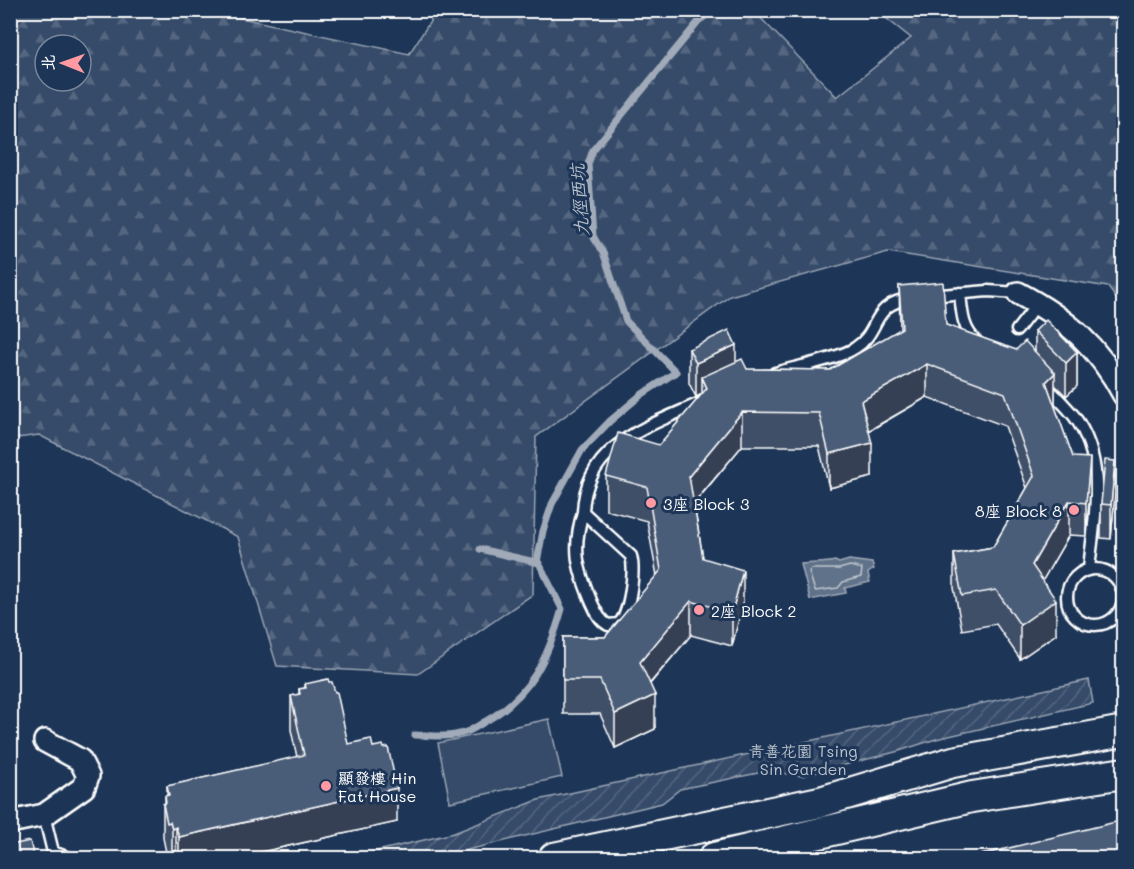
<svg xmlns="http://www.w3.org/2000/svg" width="1134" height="869" font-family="Mali,'LXGW WenKai TC',sans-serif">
	<defs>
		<pattern id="forest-firs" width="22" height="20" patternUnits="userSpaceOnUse" patternTransform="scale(1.5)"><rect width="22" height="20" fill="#364b69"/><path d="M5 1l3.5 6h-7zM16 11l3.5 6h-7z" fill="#546680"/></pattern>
		<pattern id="garden-furrows" width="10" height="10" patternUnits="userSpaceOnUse" patternTransform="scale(1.5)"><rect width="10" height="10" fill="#364b69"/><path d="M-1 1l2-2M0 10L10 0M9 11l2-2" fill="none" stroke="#546680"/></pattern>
	</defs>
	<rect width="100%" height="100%" fill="#1d3557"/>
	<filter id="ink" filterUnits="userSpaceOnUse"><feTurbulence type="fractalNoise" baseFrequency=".0167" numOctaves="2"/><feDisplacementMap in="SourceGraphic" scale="12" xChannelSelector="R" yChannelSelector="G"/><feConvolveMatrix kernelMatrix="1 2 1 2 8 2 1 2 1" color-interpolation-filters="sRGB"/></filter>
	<g filter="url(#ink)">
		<path fill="#364b69" stroke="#9aa5b4" stroke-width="1.5" d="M549,719L562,777L450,802L438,743Z"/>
		<path fill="url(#forest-firs)" stroke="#9aa5b4" stroke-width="1.5" fill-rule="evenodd" d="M10,11H209L409,54L437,11H754L837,97L911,38L877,11H1123V308L1108,287L888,252L730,296L536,437L533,594L418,674L277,666L238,537L39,435L11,439ZM45,45H81V81H45Z"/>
		<path fill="url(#garden-furrows)" stroke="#9aa5b4" stroke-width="1.5" d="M1089,680L1093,703L936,739L899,751L802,776L768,771L680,789L662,803L434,858H347L454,833L538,800Z"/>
		<path fill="#617289" stroke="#a0aab8" stroke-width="1.5" d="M849,560L872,563L874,569L868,573L870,582L845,588L846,593L810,600L801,564C813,562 823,564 835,561L839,563Z"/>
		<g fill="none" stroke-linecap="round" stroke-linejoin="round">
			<path stroke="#c0c7d0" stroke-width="1.5" d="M850,566L862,569L861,577L843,582L838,588L815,591L809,572L811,569H839Z"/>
			<path stroke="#a0aab8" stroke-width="7" d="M537,562L543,531L552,504L582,450L610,421L641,395L676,372L626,321L604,255L593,236L588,164L593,150L700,20L713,10
				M415,735C431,736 450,738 466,732C473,730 480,724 486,721C531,695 548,658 562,609L539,563L480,549"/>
			<defs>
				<path id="lane" d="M960,293C962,312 962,329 977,342
					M930,296L988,291L1018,293
					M1017,330L1038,303
					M775,373C795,367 839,359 855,348C882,331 869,304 912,298
					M1045,385C1055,395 1065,405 1074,416C1108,462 1094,517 1089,569
					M583,512C585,444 650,426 702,402
					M583,512L631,556C635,570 630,616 618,624L608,625C599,620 596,611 592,603C577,568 572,549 583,512Z
					M1067 597a28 28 0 1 1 56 0a28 28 0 1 1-56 0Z
					M44,815L53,852L69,858"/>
				<path id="street" d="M1018,293C1067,319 1098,346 1124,395
					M10,822L44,815L84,787L88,776L80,760L45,741"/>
				<path id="secondary" d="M554,858L820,802L953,762L1124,731
					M714,858L972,797L1124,773"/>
			</defs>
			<use href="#lane" stroke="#fff" stroke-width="15"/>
			<use href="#street" stroke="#fff" stroke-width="26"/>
			<use href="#secondary" stroke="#fff" stroke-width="34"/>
			<use href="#lane" stroke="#1d3557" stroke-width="10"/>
			<use href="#street" stroke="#1d3557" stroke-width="21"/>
			<use href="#secondary" stroke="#1d3557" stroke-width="30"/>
		</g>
		<path fill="#405068" stroke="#fff" stroke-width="1.5" d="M899,286L946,325L1016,350L1035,352V331L1077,352V386L1066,396L1055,385V407L1073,457L1090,492L1086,536L1069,535L1042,581L1056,634L1020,659L996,624L962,630L954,588V554L993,547L1027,488L1005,426L927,397L869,431L872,477L829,488L819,446H742L694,504L703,558L743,603L732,646L691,635L650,684L655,729L615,748L600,714H563V637H605L657,576L647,521L606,510V476L659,445L701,395L696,397L689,383V349L736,362L747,369L830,370L900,330Z
			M1115,494L1111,539L1101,538V504Z
			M305,684L348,744L373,747L397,822L234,858H171L170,856L167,857L163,838V804L165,803V796H167V786L297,757L291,730V696L299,694V689L305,688Z"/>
		<path fill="#344155" stroke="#fff" stroke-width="1.5" d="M736,345V379L707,388L702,377V394L696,397V363Z
			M1077,352V386L1066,396V363Z
			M927,364V397L861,435V401Z
			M1055,373V407L1046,382Z
			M742,412V446L689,509V476Z
			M872,443V477L829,488V454Z
			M1090,458V492L1086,536V503Z
			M1115,461V494L1111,539V505Z
			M1069,501V535L1032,599V565Z
			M743,570V603L732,646V612Z
			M1056,600V634L1020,659V625Z
			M691,601V635L640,695V662Z
			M655,695V729L615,748V714Z
			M397,788V822L234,858H179V837Z
			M176,827V858H172V829Z"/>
		<path fill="#4a5d79" stroke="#fff" stroke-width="1.5" d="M943,282L946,325L1016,350L1025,341L1055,373L1046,382L1073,457L1090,458L1086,503L1069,501L1032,565L1056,600L1020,625L996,590L962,596L954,554L993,547L1034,476L1005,393L927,364L861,401L872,443L829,454L819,413L742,412L689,476L703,558L743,570L732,612L691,601L640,662L655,695L615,714L600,680H563V637H605L661,570L647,487L606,476L618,433L659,445L707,388L702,377L742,359L747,369L830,370L902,328L899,286Z
			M1046,320L1077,352L1066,363L1035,331Z
			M729,330L736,345L696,363L689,349Z
			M1105,460L1115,461L1111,505L1101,504Z
			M328,679L329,682H332L335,692H337L348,744L371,739L373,747L383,745L384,748L388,747L397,788L179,837L176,827L172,829L170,822L167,823L163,804L166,803L165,796L169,795L167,786L304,755L291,696L300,694L299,689L306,688L305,684Z
			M1124,820V858H968Z
			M30,841L34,858H10V845Z"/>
	</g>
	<g fill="#ff9aa2" stroke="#1d3557" stroke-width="2">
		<circle cx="651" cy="503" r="6"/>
		<circle cx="1074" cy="510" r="6"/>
		<circle cx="699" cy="610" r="6"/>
		<circle cx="326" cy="786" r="6"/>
	</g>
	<g text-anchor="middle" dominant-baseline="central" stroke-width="6" stroke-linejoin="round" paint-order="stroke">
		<g font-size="16" fill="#fff" stroke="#1d3557" text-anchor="start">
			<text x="663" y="503">3座 Block 3</text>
			<text x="1062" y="510" text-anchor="end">8座 Block 8</text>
			<text x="711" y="610">2座 Block 2</text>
			<text x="338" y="777">顯發樓 Hin<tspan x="338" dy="18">Fat House</tspan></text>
		</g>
		<g font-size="16" fill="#b9c0ca" stroke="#1d3557">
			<text x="803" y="750">青善花園 Tsing<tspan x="803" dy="18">Sin Garden</tspan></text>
		</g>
		<g font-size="18" font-style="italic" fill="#b8c0ca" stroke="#1d3557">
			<text transform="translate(579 200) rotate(-94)">九徑西坑</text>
		</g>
	</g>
	<rect width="1134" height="869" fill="none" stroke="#1d3557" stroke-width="36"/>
	<rect x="18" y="18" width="1098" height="833" fill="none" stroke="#fff" stroke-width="2" filter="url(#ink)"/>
	<g transform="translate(63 63) rotate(271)"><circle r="28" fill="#1d3557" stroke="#77869a" stroke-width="1.5"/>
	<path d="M0-4.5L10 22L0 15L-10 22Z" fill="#ff9aa2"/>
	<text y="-9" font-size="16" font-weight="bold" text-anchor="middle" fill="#ffffff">北</text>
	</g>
</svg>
